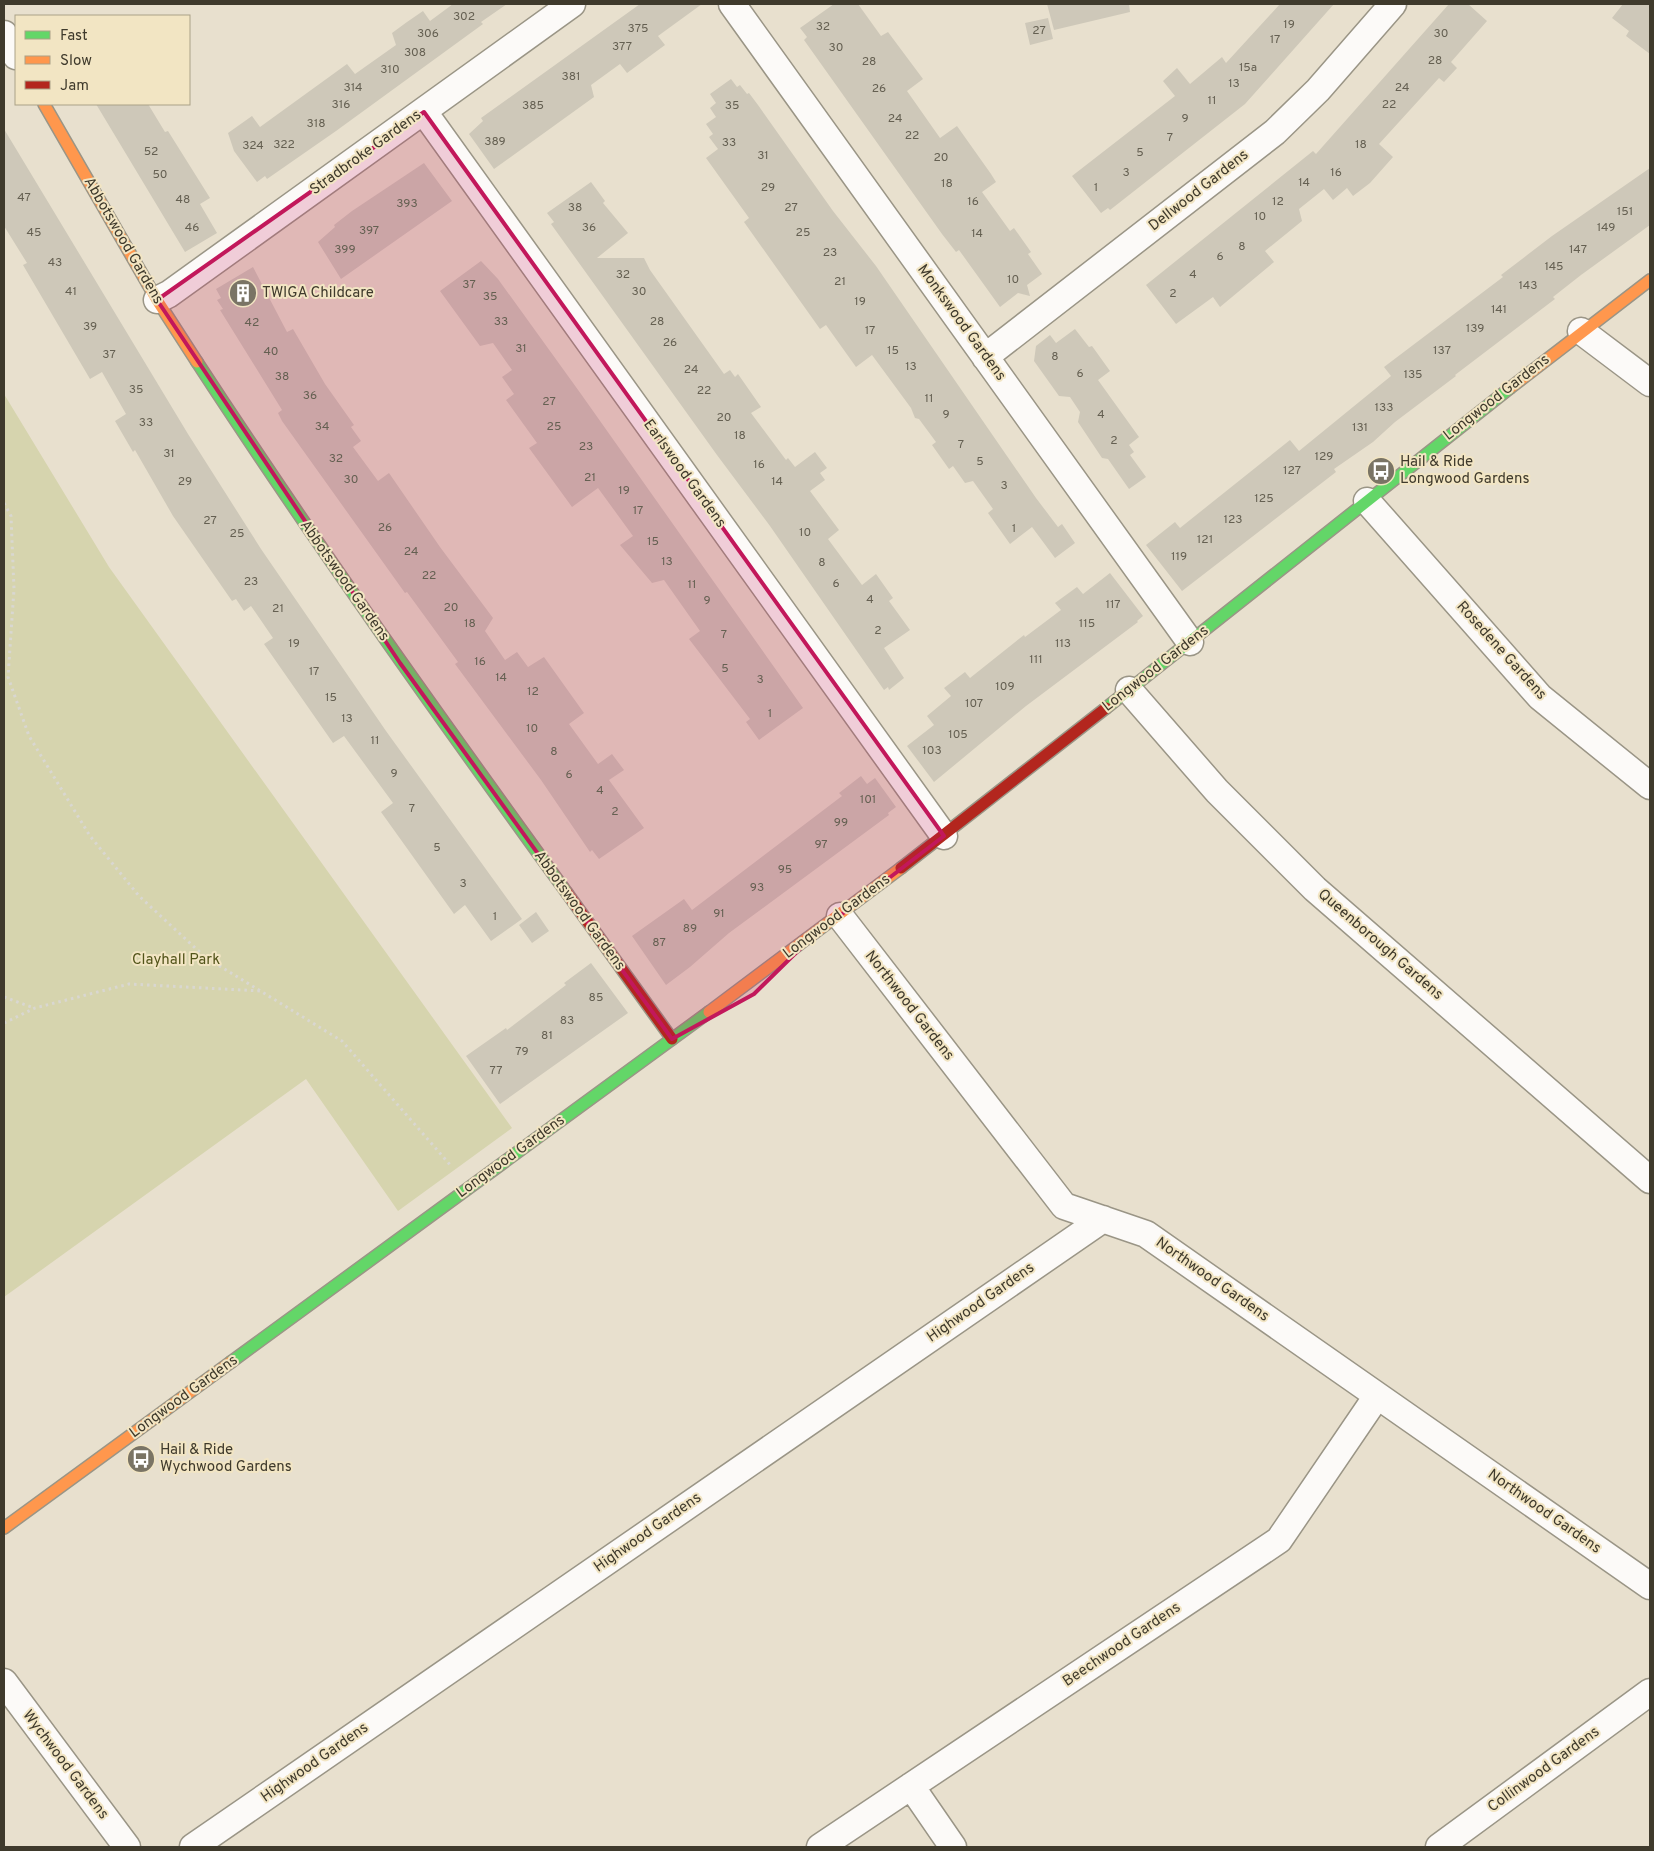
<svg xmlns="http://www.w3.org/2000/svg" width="1654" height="1851" font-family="Overpass,sans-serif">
	<rect width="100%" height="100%" fill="#e8e0ce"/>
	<path fill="#d6d4ae" d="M4,394L109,567L512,1128L398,1211L306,1079L4,1297Z"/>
	<path fill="#cec8b9" d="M453,4H507L481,22L483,24L336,131L267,179L265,176L257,182L234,151L228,133L252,116L260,127L347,64L355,74L396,45L392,33L407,22L423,11L430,21Z
		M640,4H702L658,36L665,45L627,73L620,64L591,85L594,97L494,169L469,134L483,121L481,118Z
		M834,4H858L881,36L888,32L923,79L907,91L940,138L957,126L991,174L996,182L982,192L1010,231L1014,228L1031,252L1028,254L1042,274L1027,285L1030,296L1018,293L1000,307L959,250L956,252L942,234L804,40L807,37L800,28Z
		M1047,4H1129L1130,12L1054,30Z
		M1280,4H1334L1245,104L1110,210L1108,208L1101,213L1072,176L1175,96L1163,81L1177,68L1190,84L1222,57L1226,63Z
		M1449,4H1468L1487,21L1451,62L1457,68L1444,82L1439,78L1379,144L1393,157L1370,183L1353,196L1347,188L1333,200L1324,189L1299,209L1302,221L1265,251L1274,262L1220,307L1213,297L1176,324L1146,285L1313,151L1316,154Z
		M1623,4H1650V54L1626,36L1629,31L1612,18Z
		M1048,18L1053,39L1030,45L1025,23Z
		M731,79L737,87L740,85L747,94L749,93L758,105L833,211L876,266L1036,498L1058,527L1062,524L1075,543L1055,558L1032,527L1010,544L988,513L993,509L973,481L965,483L953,466L949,469L932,445L936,442L919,419L915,418L911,408L872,355L856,367L826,325L820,329L744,222L749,218L706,158L718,149L709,137L713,134L706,124L716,117L710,108L716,103L710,94Z
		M96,104H148L165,132L168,131L210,198L200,204L217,233L185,252Z
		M4,129L188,434L261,549L386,731L522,919L491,941L465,905L454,914L381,812L393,803L344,736L333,743L264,644L273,638L251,606L244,611L236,599L232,601L173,516L135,450L133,452L115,421L126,414L102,372L90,379L23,265L27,263L4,226Z
		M424,163L452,201L341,279L318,242L335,227L334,225L352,211Z
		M1650,168V225L1581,275L1553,297L1555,299L1455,375L1456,376L1395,422L1373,442L1334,469L1336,472L1182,591L1146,545L1175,522L1180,528L1290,440L1299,451L1391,376L1384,367L1503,277L1501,275L1552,236Z
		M591,182L605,201L603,203L628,233L597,258H644L650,270L724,374L730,370L735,377L738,374L761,407L751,413L786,460L788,458L795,467L815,452L827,468L820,473L825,480L810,491L839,530L828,539L862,585L876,574L893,598L889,601L910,630L884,648L904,678L889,690L888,687L884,690L770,526L717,455L551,224L554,222L547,213Z
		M481,261L498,279L581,394L803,708L759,740L746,722L750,719L689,639L700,631L664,580L652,583L620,545L633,536L598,488L572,507L529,448L537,443L506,400L514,394L502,377L512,370L493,343L480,346L440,291Z
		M253,267L287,332L293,329L325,384L354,425L351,427L361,441L353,447L378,481L389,473L440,547L493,618L485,631L505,660L517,652L528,667L544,657L584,713L569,724L598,764L612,754L624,770L609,780L644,828L599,859L592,850L590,852L541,780L455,664L458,662L407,592L405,593L282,421L278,413L282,410L220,310L223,309L217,300L221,298L216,289Z
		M1075,329L1089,347L1092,346L1110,371L1098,380L1139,437L1129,445L1134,452L1130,455L1146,477L1129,489L1108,459L1102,458L1078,422L1080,412L1070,397L1059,396L1034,361L1036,346L1050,335L1056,343Z
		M1110,573L1143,616L1137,621L1138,622L1026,706L934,782L907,746L934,725L927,716L951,696L944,688L965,672L970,678L1024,635L1025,637L1061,610L1055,603L1077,587L1083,594Z
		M861,776L867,784L875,778L896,807L888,813L889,815L729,933L690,967L666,985L632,936L684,899L692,910L842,796L839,793Z
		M536,912L549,931L532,943L519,925Z
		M591,963L628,1013L500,1104L466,1056L506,1028L507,1030L566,985L564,983Z"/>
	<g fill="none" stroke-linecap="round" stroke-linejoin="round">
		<defs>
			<path id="street" d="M732,4L1190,642
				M4,34L16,56
				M424,112L944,836
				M157,300L169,294L572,4
				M1581,331L1650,383
				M985,357L1275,132L1318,90L1393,4
				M1367,501L1540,697L1650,786
				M1129,690L1217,791L1315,889L1650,1180
				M840,916L1064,1206L1146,1234L1650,1586
				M4,1682L127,1847
				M911,1786L953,1847
				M193,1847L1103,1219
				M820,1847L1279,1540L1377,1396
				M1439,1847L1650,1692"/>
			<path id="fast" d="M197,362C315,543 440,718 567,893
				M1106,708L1510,388
				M231,1362L709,1012"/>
			<path id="slow" d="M44,104L157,300L197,362
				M1510,388L1650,280
				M709,1012L901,868
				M4,1528L231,1362"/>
			<path id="jam" d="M901,868L1106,708
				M567,893L672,1039"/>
		</defs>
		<use href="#street" stroke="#9a9586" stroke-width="29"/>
		<use href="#fast" stroke="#9a9586" stroke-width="14"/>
		<use href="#slow" stroke="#9a9586" stroke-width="14"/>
		<use href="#jam" stroke="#9a9586" stroke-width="14"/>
		<path stroke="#d9d7d1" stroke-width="3" stroke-dasharray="2.5 4" stroke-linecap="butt" d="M4,503L11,516L14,589L8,677L29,736L90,836L139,896L205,957L342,1041L452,1167
			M4,997L34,1008
			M4,1023L35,1008L129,984L261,991"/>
		<use href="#street" stroke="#fcfaf8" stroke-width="26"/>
		<use href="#fast" stroke="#63d668" stroke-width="11"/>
		<use href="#slow" stroke="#ff974d" stroke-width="11"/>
		<use href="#jam" stroke="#b3261e" stroke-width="11"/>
	</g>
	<path fill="#c2185b" fill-opacity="0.2" stroke="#c2185b" stroke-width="4" stroke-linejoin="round" d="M424,112L944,836L812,937L754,994L672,1039L400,663L157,300Z"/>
	<defs>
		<symbol id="building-disc" viewBox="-11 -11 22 22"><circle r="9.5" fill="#7a7465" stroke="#f2e5c3"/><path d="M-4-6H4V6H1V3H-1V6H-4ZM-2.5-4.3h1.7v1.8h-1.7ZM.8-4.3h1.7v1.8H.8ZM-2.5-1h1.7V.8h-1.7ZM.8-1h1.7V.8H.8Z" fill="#fff"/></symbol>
		<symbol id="bus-disc" viewBox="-11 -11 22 22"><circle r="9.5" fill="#7a7465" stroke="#f2e5c3"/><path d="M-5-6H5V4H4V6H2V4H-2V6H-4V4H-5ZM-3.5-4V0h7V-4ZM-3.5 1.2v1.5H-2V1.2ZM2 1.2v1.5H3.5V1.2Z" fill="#fff"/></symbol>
	</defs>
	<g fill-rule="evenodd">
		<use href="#building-disc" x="227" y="277" width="32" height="32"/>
		<use href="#bus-disc" x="1365" y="455" width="32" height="32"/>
		<use href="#bus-disc" x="125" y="1443" width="32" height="32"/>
	</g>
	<g text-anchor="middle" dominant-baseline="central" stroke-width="4" stroke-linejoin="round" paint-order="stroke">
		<g font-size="12" fill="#656052">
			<text x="464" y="17">302</text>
			<text x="1289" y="25">19</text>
			<text x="823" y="27">32</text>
			<text x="638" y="29">375</text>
			<text x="1039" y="31">27</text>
			<text x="428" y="34">306</text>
			<text x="1441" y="34">30</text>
			<text x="1275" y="40">17</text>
			<text x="622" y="47">377</text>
			<text x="836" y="48">30</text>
			<text x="415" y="53">308</text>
			<text x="1435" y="61">28</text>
			<text x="869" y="62">28</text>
			<text x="1248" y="68">15a</text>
			<text x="390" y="70">310</text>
			<text x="571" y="77">381</text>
			<text x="1234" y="84">13</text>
			<text x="353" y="88">314</text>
			<text x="1402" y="88">24</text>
			<text x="879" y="89">26</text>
			<text x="1212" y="101">11</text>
			<text x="341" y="105">316</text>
			<text x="1389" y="105">22</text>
			<text x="533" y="106">385</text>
			<text x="732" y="106">35</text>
			<text x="895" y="119">24</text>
			<text x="1185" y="119">9</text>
			<text x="316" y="124">318</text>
			<text x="912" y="136">22</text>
			<text x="1170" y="138">7</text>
			<text x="495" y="142">389</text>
			<text x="729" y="143">33</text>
			<text x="284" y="145">322</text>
			<text x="1361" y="145">18</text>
			<text x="253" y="146">324</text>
			<text x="151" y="152">52</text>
			<text x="1140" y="153">5</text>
			<text x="763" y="156">31</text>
			<text x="941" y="158">20</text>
			<text x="1126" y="173">3</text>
			<text x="1336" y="173">16</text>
			<text x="160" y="175">50</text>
			<text x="1304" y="183">14</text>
			<text x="947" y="184">18</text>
			<text x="768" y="188">29</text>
			<text x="1096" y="188">1</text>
			<text x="24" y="198">47</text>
			<text x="183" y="200">48</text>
			<text x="973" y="202">16</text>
			<text x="1278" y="202">12</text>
			<text x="407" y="204">393</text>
			<text x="575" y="208">38</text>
			<text x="791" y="208">27</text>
			<text x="1625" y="212">151</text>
			<text x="1260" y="217">10</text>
			<text x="192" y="228">46</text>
			<text x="589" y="228">36</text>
			<text x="1606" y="228">149</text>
			<text x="369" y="231">397</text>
			<text x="34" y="233">45</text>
			<text x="803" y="233">25</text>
			<text x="977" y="234">14</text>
			<text x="1242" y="247">8</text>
			<text x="345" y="250">399</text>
			<text x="1578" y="250">147</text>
			<text x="830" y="253">23</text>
			<text x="1220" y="257">6</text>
			<text x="55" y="263">43</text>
			<text x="1554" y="267">145</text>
			<text x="623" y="275">32</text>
			<text x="1193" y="275">4</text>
			<text x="1013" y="280">10</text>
			<text x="840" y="282">21</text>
			<text x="469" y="285">37</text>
			<text x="1528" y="286">143</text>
			<text x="71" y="292">41</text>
			<text x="639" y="292">30</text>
			<text x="1173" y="294">2</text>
			<text x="490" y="297">35</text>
			<text x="860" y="302">19</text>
			<text x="1499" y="310">141</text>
			<text x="501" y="322">33</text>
			<text x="657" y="322">28</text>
			<text x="252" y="323">42</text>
			<text x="90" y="327">39</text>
			<text x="1475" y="329">139</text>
			<text x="870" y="331">17</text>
			<text x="670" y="343">26</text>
			<text x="521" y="349">31</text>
			<text x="893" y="351">15</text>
			<text x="1442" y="351">137</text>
			<text x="271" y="352">40</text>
			<text x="109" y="355">37</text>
			<text x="1055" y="357">8</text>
			<text x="911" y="367">13</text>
			<text x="691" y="370">24</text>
			<text x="1080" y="374">6</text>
			<text x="1413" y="375">135</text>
			<text x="282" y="377">38</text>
			<text x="136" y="390">35</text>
			<text x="704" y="391">22</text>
			<text x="310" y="396">36</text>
			<text x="929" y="399">11</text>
			<text x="549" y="402">27</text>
			<text x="1384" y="408">133</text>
			<text x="946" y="415">9</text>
			<text x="1101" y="415">4</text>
			<text x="724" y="418">20</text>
			<text x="146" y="423">33</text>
			<text x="322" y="427">34</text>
			<text x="554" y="427">25</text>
			<text x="1360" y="428">131</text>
			<text x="740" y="436">18</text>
			<text x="1114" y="441">2</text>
			<text x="961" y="445">7</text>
			<text x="586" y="447">23</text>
			<text x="169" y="454">31</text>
			<text x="1324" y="457">129</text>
			<text x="336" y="459">32</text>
			<text x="980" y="462">5</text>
			<text x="759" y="465">16</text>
			<text x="1292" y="471">127</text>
			<text x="590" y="478">21</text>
			<text x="351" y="480">30</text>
			<text x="185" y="482">29</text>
			<text x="777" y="482">14</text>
			<text x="1004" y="486">3</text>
			<text x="624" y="491">19</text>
			<text x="1264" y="499">125</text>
			<text x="638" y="511">17</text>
			<text x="1233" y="520">123</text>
			<text x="210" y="521">27</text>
			<text x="385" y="528">26</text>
			<text x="1014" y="529">1</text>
			<text x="805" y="533">10</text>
			<text x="237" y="534">25</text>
			<text x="1205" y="540">121</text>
			<text x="653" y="542">15</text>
			<text x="411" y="552">24</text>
			<text x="1179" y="557">119</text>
			<text x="667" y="562">13</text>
			<text x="822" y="563">8</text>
			<text x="429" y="576">22</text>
			<text x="251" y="582">23</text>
			<text x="836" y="584">6</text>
			<text x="692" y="585">11</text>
			<text x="870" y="600">4</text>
			<text x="707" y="601">9</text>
			<text x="1113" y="605">117</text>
			<text x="451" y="608">20</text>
			<text x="278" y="609">21</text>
			<text x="470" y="624">18</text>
			<text x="1087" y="624">115</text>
			<text x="878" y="631">2</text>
			<text x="724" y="635">7</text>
			<text x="294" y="644">19</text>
			<text x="1063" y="644">113</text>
			<text x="1036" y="660">111</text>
			<text x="480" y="662">16</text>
			<text x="725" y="669">5</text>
			<text x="314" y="672">17</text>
			<text x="501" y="678">14</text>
			<text x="760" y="680">3</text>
			<text x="1005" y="687">109</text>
			<text x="533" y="692">12</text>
			<text x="331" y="698">15</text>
			<text x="974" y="704">107</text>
			<text x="770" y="714">1</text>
			<text x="347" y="719">13</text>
			<text x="532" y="729">10</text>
			<text x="958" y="735">105</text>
			<text x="375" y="741">11</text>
			<text x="932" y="751">103</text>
			<text x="554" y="752">8</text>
			<text x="394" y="774">9</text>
			<text x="569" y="775">6</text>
			<text x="600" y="791">4</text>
			<text x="868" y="800">101</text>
			<text x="412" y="809">7</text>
			<text x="615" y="812">2</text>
			<text x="841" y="823">99</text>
			<text x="821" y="845">97</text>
			<text x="437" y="848">5</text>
			<text x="785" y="870">95</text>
			<text x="463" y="884">3</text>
			<text x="757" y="888">93</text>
			<text x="719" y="914">91</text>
			<text x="495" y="917">1</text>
			<text x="690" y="929">89</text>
			<text x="659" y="943">87</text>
			<text x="596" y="998">85</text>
			<text x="567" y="1021">83</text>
			<text x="547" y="1036">81</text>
			<text x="522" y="1052">79</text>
			<text x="496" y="1071">77</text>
		</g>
		<g font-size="15" fill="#3f3a2c" stroke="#f2e5c3">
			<text transform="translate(366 153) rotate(-36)">Stradbroke Gardens</text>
			<text transform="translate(1199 191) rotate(-38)">Dellwood Gardens</text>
			<text transform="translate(123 241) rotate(60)">Abbotswood Gardens</text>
			<text transform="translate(961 323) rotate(54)">Monkswood Gardens</text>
			<text transform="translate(1497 398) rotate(-38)">Longwood Gardens</text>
			<text transform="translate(684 474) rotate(54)">Earlswood Gardens</text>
			<text transform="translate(344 581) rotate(55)">Abbotswood Gardens</text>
			<text transform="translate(1501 651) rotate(48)">Rosedene Gardens</text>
			<text transform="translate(1156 669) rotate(-38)">Longwood Gardens</text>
			<text transform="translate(579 911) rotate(54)">Abbotswood Gardens</text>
			<text transform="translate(837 917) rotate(-37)">Longwood Gardens</text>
			<text transform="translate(1380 945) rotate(41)">Queenborough Gardens</text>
			<text transform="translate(909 1006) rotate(52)">Northwood Gardens</text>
			<text transform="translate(511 1157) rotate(-36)">Longwood Gardens</text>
			<text transform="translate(1212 1280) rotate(35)">Northwood Gardens</text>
			<text transform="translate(981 1303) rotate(-35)">Highwood Gardens</text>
			<text transform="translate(184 1397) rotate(-36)">Longwood Gardens</text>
			<text transform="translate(1544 1512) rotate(35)">Northwood Gardens</text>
			<text transform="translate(648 1533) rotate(-35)">Highwood Gardens</text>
			<text transform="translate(1122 1645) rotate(-34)">Beechwood Gardens</text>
			<text transform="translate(315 1763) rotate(-35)">Highwood Gardens</text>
			<text transform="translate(65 1765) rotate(53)">Wychwood Gardens</text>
			<text transform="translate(1544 1770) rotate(-36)">Collinwood Gardens</text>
		</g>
		<g font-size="15" fill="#3f3a2c" stroke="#f2e5c3" text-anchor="start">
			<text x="262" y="293">TWIGA Childcare</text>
			<text x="1400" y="462">Hail &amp; Ride<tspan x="1400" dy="17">Longwood Gardens</tspan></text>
			<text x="160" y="1450">Hail &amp; Ride<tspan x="160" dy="17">Wychwood Gardens</tspan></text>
		</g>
		<g font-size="15" fill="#52541a" stroke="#f2e5c3">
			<text x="176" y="960">Clayhall Park</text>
		</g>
	</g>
	<rect width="1654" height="1851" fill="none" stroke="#3f3a2c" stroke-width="10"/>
	<rect x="15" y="15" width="175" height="90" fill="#f2e5c3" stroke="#aaa187"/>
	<rect x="25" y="31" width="25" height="8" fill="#63d668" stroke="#aaa187"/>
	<text x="60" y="40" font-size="15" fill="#3f3a2c">Fast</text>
	<rect x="25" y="56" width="25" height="8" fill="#ff974d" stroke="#aaa187"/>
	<text x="60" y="65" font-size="15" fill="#3f3a2c">Slow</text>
	<rect x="25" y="81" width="25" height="8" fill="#b3261e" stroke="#aaa187"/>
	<text x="60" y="90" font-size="15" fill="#3f3a2c">Jam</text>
</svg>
